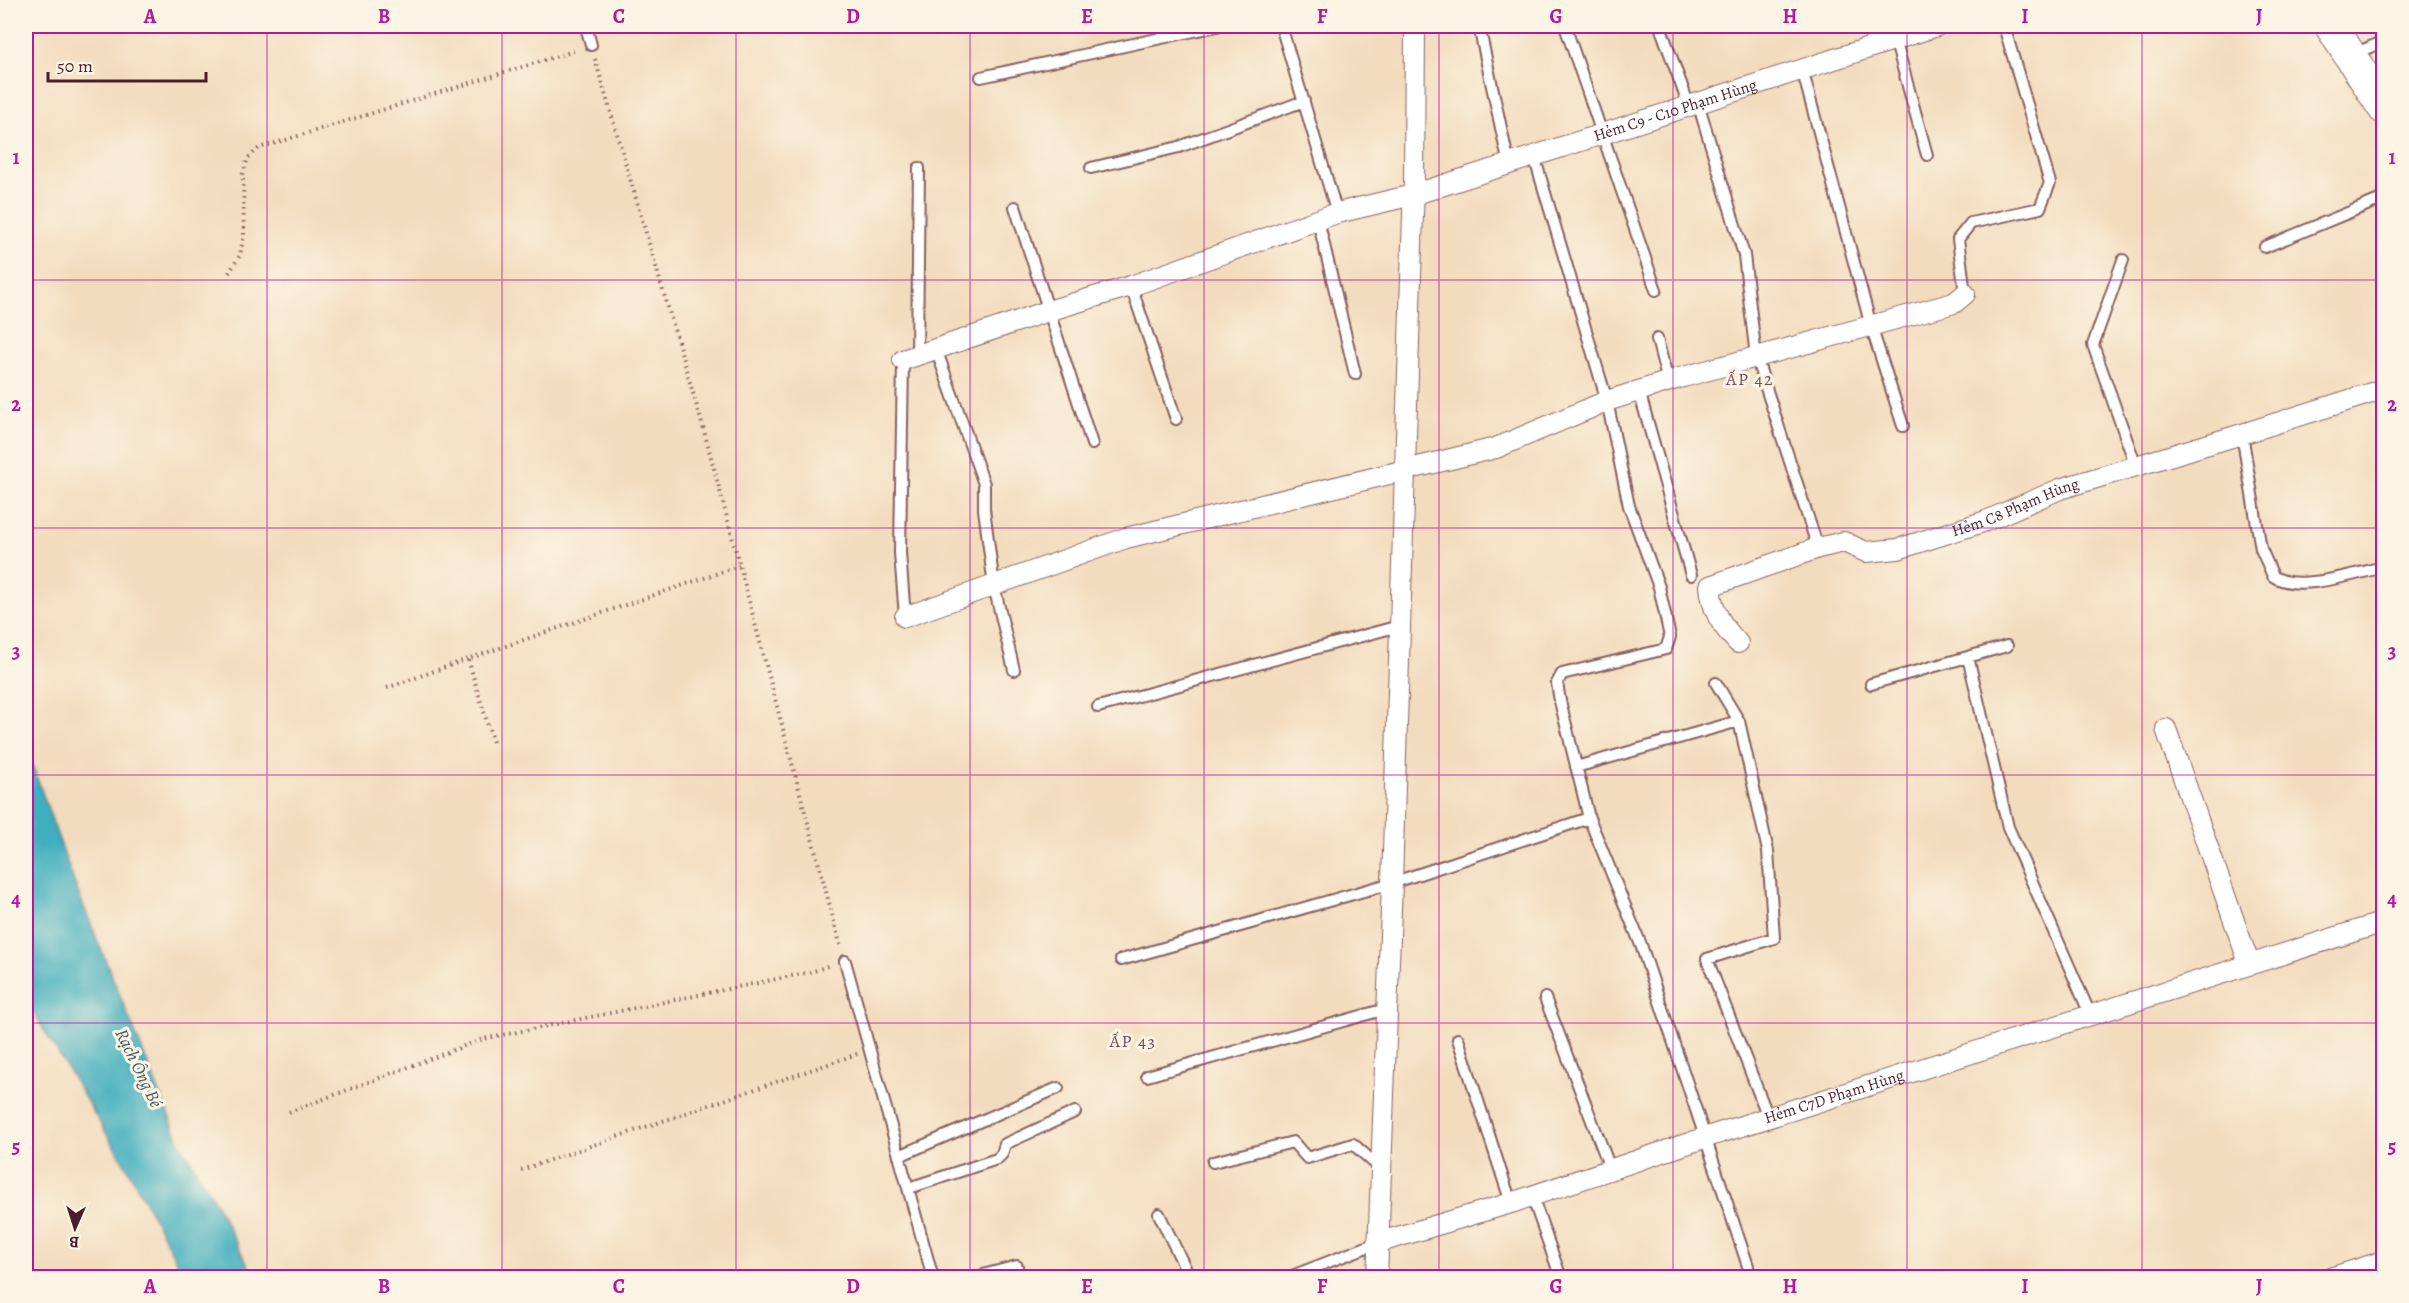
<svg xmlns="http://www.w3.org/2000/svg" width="2409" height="1303" font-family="Alegreya,serif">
	<rect width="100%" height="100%" fill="#fcf5e5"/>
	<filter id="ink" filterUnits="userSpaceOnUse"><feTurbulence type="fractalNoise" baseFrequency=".0167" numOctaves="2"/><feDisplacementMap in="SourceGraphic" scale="12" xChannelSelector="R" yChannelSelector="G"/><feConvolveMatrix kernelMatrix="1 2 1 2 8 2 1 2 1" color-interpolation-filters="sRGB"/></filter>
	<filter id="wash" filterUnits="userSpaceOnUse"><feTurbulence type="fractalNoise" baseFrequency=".008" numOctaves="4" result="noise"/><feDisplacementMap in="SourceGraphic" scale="24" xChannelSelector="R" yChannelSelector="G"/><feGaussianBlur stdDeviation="1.35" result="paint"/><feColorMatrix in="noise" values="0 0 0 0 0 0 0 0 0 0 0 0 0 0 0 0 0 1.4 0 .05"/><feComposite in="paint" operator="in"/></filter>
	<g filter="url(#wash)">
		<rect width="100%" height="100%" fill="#f3dcbe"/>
		<path fill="#41aebe" stroke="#466674" stroke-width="1.5" d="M26,747L77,890L180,1143L212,1196L254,1277H185L126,1166L26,1000Z"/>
	</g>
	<g filter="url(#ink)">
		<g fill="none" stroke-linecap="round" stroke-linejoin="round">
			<defs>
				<path id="service" d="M586,26L591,45
					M1281,26L1337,213
					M1479,26L1509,165
					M1565,26L1656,290
					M1660,26L1689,106
					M1895,39L1927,155
					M2354,54L2384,41
					M1802,69L1871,326L1903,426
					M981,77L1217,26
					M1698,103L1744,255L1756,357L1818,548
					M1534,156L1607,401L1629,506L1659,587L1670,637L1666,649L1562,674L1557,683L1560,701L1589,818L1641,945L1748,1266
					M1091,168L1179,147L1304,101
					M1015,207L1092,444
					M1318,220L1355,374
					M2265,247L2384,198
					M2123,260L2093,345L2136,466
					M1131,286L1176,419
					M1965,294L1958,239L1971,223L2040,208L2050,183L2004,26
					M1657,339L1668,382
					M936,349L984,484V509L994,586L1014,670
					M917,356L919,168
					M903,360L900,553L905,617
					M1639,391L1691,575
					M2242,434L2261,549L2273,576C2297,593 2356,573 2384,567
					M1968,657L2008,827L2090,1014
					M1871,684L2007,646
					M1098,707L1399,626
					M1739,721L1768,851L1774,938L1707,959L1768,1117
					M1576,767L1739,721L1716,683
					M1121,960L1392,883L1589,818
					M845,961L933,1278
					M1545,998L1610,1168
					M1458,1039L1511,1203
					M1147,1076L1386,1009
					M899,1156L1058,1088
					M1213,1162L1293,1142L1307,1158L1353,1144L1380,1168
					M909,1188L997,1159L1002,1154L1005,1144L1075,1112
					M1532,1196L1561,1278
					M1159,1214L1190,1278
					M972,1278L1017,1266
					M1287,1278L1377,1243"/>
				<g id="minor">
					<path id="s1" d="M903,360L1048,311L1131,286L1337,213L1413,195L1937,26"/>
					<path d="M905,617L1126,538L1496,448L1607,401L1676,379L1954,303L1965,294"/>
					<path id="s2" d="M1738,643C1721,625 1712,611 1710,586L1818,548L1844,542L1866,552L1898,549L1986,521L2060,489L2242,434L2384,389"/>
					<path d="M2166,729L2249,963"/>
					<path id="s3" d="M1377,1243L1511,1203L1707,1137L2384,922"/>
					<path d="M1377,1278L1392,883L1414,182L1415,26"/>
					<path d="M2330,1278L2384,1261"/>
				</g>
				<path id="primary" d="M2331,26L2384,108"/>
			</defs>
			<use href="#service" stroke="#85615e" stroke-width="14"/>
			<use href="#minor" stroke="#85615e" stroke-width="22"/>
			<use href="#primary" stroke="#85615e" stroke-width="34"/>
			<path stroke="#85615e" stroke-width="4" stroke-dasharray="1.5 4.5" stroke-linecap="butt" d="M595,59L703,427L841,948
				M229,273L240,255L244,235L243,173L248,158L259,148L577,50
				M387,688L468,659
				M493,742L468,659L739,566
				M289,1112L483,1039L811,972L831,965
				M521,1170L857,1054"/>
			<use href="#service" stroke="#fff" stroke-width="10"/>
			<use href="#minor" stroke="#fff" stroke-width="20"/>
			<use href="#primary" stroke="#fff" stroke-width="32"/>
		</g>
	</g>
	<path fill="none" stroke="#b5179e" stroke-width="1.5" stroke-opacity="0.55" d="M267,26V1278M502,26V1278M736,26V1278M970,26V1278M1204,26V1278M1439,26V1278M1673,26V1278M1907,26V1278M2142,26V1278M26,280H2384M26,528H2384M26,775H2384M26,1023H2384"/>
	<g text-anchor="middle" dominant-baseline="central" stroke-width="6" stroke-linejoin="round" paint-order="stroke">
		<g font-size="16" fill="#4a1f2b" stroke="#fcf5e5">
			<text stroke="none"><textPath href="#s1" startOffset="812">Hẻm C9 - C10 Phạm Hùng</textPath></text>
			<text stroke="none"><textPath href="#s2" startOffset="387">Hẻm C8 Phạm Hùng</textPath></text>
			<text stroke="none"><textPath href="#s3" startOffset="480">Hẻm C7D Phạm Hùng</textPath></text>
		</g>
		<g font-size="18" letter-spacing="1.5" fill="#7a4d5e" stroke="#fcf5e5">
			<text x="1750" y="379">ẤP 42</text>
			<text x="1133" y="1041">ẤP 43</text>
		</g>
		<g font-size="18" font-style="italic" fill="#465866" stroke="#fcf5e5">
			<text transform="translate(139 1068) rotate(64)">Rạch Ông Bé</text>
		</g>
	</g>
	<rect width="2409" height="1303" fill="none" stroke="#fcf5e5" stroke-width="66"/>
	<g transform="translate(75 1228) rotate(183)" stroke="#fcf5e5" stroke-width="4.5" paint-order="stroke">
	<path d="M0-4.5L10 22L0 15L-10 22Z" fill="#4a1f2b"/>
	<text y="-9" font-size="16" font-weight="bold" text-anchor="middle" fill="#4a1f2b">B</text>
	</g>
	<path d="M48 72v9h158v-9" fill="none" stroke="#4a1f2b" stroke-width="3"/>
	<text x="57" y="72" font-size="18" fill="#4a1f2b" stroke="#fcf5e5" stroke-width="4.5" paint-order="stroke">50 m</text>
	<rect x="33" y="33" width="2343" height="1237" fill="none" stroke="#b5179e" stroke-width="2"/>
	<g font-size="20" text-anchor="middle" font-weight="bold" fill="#b5179e">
		<text x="150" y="23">A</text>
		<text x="384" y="23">B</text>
		<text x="619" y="23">C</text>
		<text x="853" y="23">D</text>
		<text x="1087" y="23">E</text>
		<text x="1322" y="23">F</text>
		<text x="1556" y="23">G</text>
		<text x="1790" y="23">H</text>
		<text x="2025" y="23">I</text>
		<text x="2259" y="23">J</text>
		<text x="16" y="164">1</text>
		<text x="2392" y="164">1</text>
		<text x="16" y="411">2</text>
		<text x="2392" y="411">2</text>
		<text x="16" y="658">3</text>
		<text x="2392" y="658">3</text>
		<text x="16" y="906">4</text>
		<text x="2392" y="906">4</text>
		<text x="16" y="1153">5</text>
		<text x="2392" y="1153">5</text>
		<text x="150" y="1293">A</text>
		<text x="384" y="1293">B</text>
		<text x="619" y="1293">C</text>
		<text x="853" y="1293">D</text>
		<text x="1087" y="1293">E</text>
		<text x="1322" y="1293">F</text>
		<text x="1556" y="1293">G</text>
		<text x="1790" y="1293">H</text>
		<text x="2025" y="1293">I</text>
		<text x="2259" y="1293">J</text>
	</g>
</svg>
